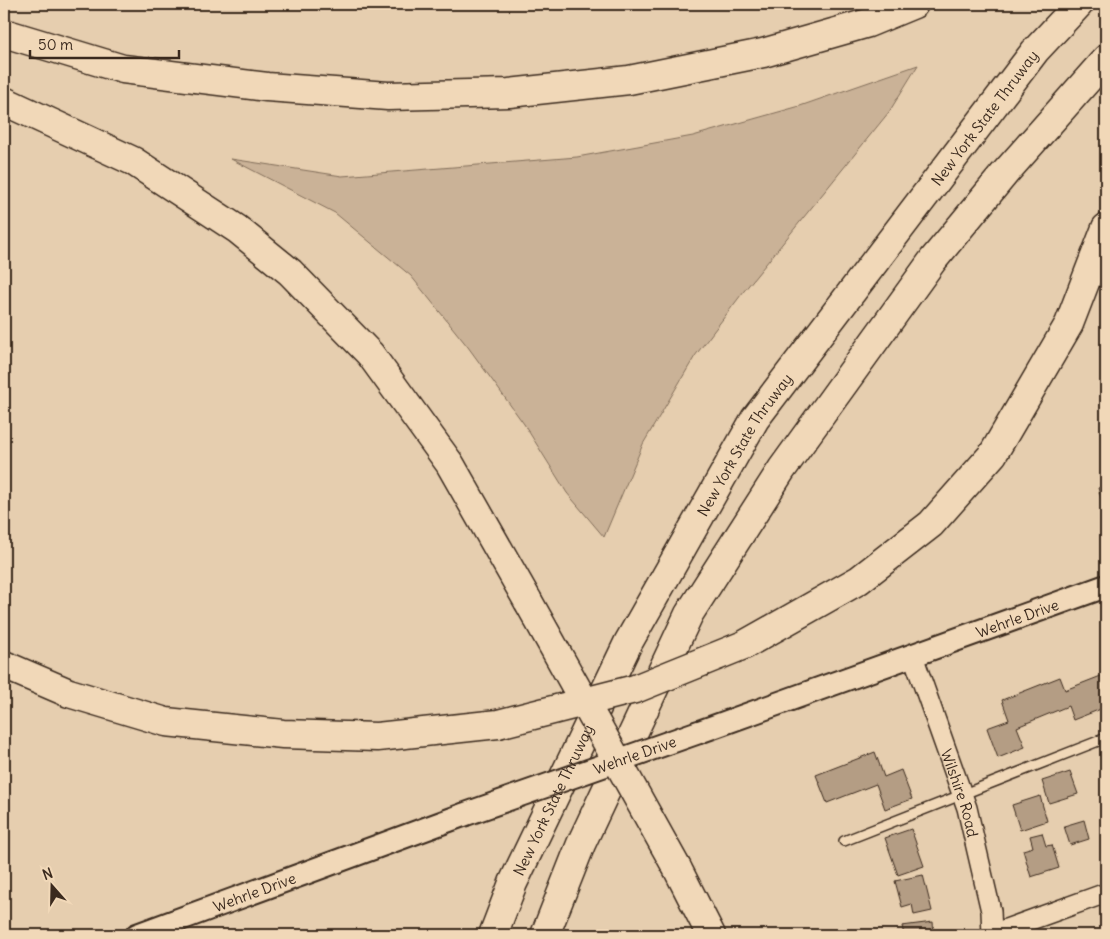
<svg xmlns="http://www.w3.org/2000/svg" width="1110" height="939" font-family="Delius,sans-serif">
	<rect width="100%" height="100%" fill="#e6ceaf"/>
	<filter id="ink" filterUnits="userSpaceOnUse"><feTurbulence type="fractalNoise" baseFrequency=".02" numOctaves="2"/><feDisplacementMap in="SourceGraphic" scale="10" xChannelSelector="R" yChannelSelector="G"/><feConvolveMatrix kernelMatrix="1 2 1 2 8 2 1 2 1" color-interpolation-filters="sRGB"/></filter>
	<g filter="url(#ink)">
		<path fill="#cab297" stroke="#826e5a" d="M918,65L889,112L744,291L695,356L643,444L604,537L567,493L524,424L468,347L411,276L335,213L231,159L342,176L577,157L693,136L800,106Z"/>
		<path fill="#b49d84" stroke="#3b2a1e" d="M1106,486V514L1098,488Z
			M1106,674V707L1073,720L1068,706L1017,727L1025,747L998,758L987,728L1009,720L1002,700L1060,677L1065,690Z
			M875,752L884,777L901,770L912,799L885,809L876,784L827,803L816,775Z
			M1070,772L1078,794L1049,803L1042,781Z
			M1040,796L1047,821L1020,830L1012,805Z
			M1084,820L1089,839L1070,845L1064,826Z
			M911,829L924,866L898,875L885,838Z
			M1042,833L1046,846L1052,845L1059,868L1031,877L1023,850L1033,847L1030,836Z
			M923,875L932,911L914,915L912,904L902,907L895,881Z
			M933,922L934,935H904L902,926Z"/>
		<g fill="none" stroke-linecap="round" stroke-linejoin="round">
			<defs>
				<path id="service" d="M844,841L1106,738"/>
				<g id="minor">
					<path id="s1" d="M913,656L967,808L991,911L992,935"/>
					<path d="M992,934L1106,893"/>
				</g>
				<g id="tertiary">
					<path id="s2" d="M699,732L1106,586"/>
					<path id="s3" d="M137,935L463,815"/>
				</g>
				<g id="motorway">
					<path d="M4,33L123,69L267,87L388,96L509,93L629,80L763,53L868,23L914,4"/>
					<path d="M4,101L133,161L237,229L290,272L370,354L450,464L528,601"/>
					<path d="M744,645L859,580L931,524L993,454L1069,324L1106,228"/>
					<path d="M4,665L69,693L166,722L283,734L377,737L498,724"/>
					<path d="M677,868L711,935"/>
					<path id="s4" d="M493,935L513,883L628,643L755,419L1035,51L1079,4"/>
					<path d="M545,935L581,844L689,614L782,469L933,260L1005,173L1106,59"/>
				</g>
			</defs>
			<use href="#service" stroke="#3b2a1e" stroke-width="12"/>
			<use href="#minor" stroke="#3b2a1e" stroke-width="22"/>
			<use href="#tertiary" stroke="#3b2a1e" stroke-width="26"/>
			<use href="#motorway" stroke="#3b2a1e" stroke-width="31"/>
			<use href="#service" stroke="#f1d8b8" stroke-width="9"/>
			<use href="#minor" stroke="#f1d8b8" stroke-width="19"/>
			<use href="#tertiary" stroke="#f1d8b8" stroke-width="22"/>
			<use href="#motorway" stroke="#f1d8b8" stroke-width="28"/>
			<defs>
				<g id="tertiary-bridge">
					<path id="s5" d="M463,815L699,732"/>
				</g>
				<path id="motorway-bridge" d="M528,601L677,868
					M498,724L635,689L744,645"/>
			</defs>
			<use href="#tertiary-bridge" stroke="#3b2a1e" stroke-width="26" stroke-linecap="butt"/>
			<use href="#motorway-bridge" stroke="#3b2a1e" stroke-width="31" stroke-linecap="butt"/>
			<use href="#tertiary-bridge" stroke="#f1d8b8" stroke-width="22"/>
			<use href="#motorway-bridge" stroke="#f1d8b8" stroke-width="28"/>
		</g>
	</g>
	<g text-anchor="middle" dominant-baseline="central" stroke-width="5" stroke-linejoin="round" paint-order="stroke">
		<g font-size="15" fill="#3b2a1e" stroke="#f1d8b8">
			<text stroke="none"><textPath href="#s4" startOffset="958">New York State Thruway</textPath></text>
			<text stroke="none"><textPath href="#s4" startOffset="552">New York State Thruway</textPath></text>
			<text stroke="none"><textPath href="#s2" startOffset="338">Wehrle Drive</textPath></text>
			<text stroke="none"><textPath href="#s5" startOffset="182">Wehrle Drive</textPath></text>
			<text stroke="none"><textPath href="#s1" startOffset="145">Wilshire Road</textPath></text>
			<text stroke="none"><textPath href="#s4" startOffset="148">New York State Thruway</textPath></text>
			<text stroke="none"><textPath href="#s3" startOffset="125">Wehrle Drive</textPath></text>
		</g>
	</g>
	<rect width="1110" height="939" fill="none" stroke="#f1d8b8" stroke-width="20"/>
	<rect x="10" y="10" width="1090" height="919" fill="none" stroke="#3b2a1e" stroke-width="2" filter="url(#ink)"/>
	<g transform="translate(52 886) rotate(340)" stroke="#f1d8b8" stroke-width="4" paint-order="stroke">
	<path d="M0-4L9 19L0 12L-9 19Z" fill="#3b2a1e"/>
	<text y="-8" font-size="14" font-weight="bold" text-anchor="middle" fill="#3b2a1e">N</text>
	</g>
	<path d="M30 50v8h149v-8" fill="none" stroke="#3b2a1e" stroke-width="2.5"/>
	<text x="38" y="50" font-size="15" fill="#3b2a1e" stroke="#f1d8b8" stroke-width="4" paint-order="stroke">50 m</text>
</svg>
